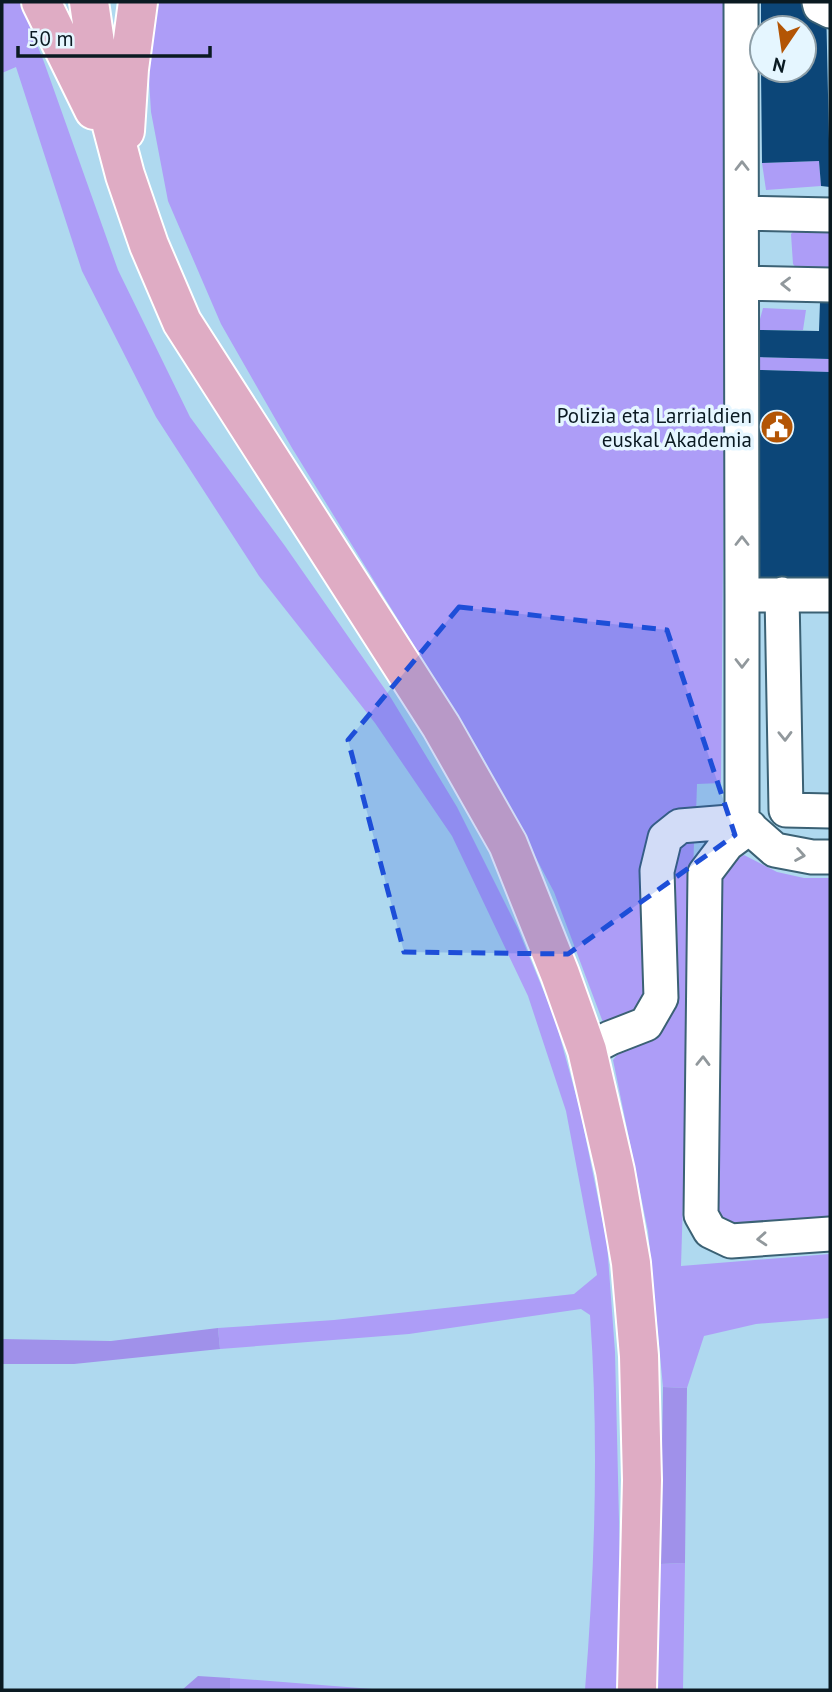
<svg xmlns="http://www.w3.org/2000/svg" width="832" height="1692" font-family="'PT Sans',sans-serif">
	<rect width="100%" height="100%" fill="#afd9ef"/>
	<path fill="#ad9df7" d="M2,2H20L44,62L118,270L190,417L285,546L391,698L457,807L518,929L555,1019L580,1110L607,1243L615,1352L620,1561L617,1690H585C595,1566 599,1439 590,1315L581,1309L409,1334L220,1349L218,1328L334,1320L574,1294L597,1275L566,1111L528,996L452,836L375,723L259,576L156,417L82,271L16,67L2,73Z
		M154,2H728L721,783L697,784L696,815L669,818L645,1009L604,1025L554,892L480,752L292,448L221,324L168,201L151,112L147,47Z
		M819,161L821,186L766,190L762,163Z
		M799,226H830V270H798L793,264L791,234Z
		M763,308L806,310L803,330H757Z
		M756,357L830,359V372L760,370Z
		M694,843L681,1266L830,1254V1318L756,1324L704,1336L687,1388L663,1387L648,1231L613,1060L622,1049L660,1031L670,863L680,844Z
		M744,855L777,872L804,878H830V1223L727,1226L712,1217L719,871Z
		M685,1563L683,1690H657L660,1564Z
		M230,1678L385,1690H230Z"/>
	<path fill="#a091ea" d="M218,1328L220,1349L74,1364H2V1339L111,1341Z
		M663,1387L687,1388L685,1563L660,1564Z
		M198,1676L230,1678V1690H182Z"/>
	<path fill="#0c4678" d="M761,2H826L830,187L821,186L819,161L762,163L761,70H804V28H761Z
		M820,302L830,303V359L756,357L757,330L819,331Z
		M760,370L830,372V579L760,578Z"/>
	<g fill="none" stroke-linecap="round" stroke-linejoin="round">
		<defs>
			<path id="minor" d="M741,2L742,595H830
				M819,2L820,6L830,11
				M742,213L830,215
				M742,283L830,285
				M782,594L786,810L830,811
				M742,595V821L775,850L812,857H830
				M750,827L727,844L705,873L701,1215L710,1231L731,1241L830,1234
				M587,1050L610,1038L646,1024L661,998L657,871L665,838L680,826L742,821"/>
			<path id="major" d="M41,2L94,110
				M89,2L101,84L125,175L149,245L182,322L441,726L508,844L560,974L587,1050L615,1171L631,1263L639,1356L642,1480L637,1690
				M125,131L129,69L138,2"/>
		</defs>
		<use href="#minor" stroke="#3b6174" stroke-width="37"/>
		<use href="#major" stroke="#fff" stroke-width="42"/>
		<use href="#minor" stroke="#fff" stroke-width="33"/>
		<use href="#major" stroke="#dfacc4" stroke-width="38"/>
	</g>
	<defs><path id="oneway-chevron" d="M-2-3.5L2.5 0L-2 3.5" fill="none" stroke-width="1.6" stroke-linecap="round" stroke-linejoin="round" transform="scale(1.75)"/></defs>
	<g stroke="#91989c">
		<use href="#oneway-chevron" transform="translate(742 166) rotate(-90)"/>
		<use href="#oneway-chevron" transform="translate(786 284) rotate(-179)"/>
		<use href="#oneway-chevron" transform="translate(742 541) rotate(-90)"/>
		<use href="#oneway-chevron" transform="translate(742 663) rotate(90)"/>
		<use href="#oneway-chevron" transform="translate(785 736) rotate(89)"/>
		<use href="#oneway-chevron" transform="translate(800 855) rotate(10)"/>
		<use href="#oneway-chevron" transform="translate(703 1061) rotate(-89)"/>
		<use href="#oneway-chevron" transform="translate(762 1239) rotate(176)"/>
	</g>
	<path fill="#1d4ed8" fill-opacity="0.2" stroke="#1d4ed8" stroke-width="5" stroke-dasharray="14 9" stroke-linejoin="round" d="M459,607L667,630L735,835L568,954L404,952L348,740Z"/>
	<defs>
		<symbol id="civic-disc" viewBox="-11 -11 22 22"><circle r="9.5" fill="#b35505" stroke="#e5f6ff"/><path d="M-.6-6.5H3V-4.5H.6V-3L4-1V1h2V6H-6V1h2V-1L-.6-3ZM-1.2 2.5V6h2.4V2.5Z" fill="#fff"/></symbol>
	</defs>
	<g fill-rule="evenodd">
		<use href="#civic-disc" x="758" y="408" width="38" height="38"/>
	</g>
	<g text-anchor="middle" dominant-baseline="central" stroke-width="7" stroke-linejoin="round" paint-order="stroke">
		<g font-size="21" fill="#0a1a22" stroke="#e5f6ff" text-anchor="end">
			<text x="752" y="415">Polizia eta Larrialdien<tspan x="752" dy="24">euskal Akademia</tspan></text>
		</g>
	</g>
	<rect width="832" height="1692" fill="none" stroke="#0a1a22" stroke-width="7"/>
	<g transform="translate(783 49) rotate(193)"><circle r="33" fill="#e5f6ff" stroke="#8d9ea7" stroke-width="2"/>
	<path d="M0-5L12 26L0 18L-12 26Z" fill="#b35505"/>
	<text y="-10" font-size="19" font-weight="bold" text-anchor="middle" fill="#0a1a22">N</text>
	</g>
	<path d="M18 46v10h192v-10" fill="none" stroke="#0a1a22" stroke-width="3.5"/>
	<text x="28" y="46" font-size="21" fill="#0a1a22" stroke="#e5f6ff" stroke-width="5" paint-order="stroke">50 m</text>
</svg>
